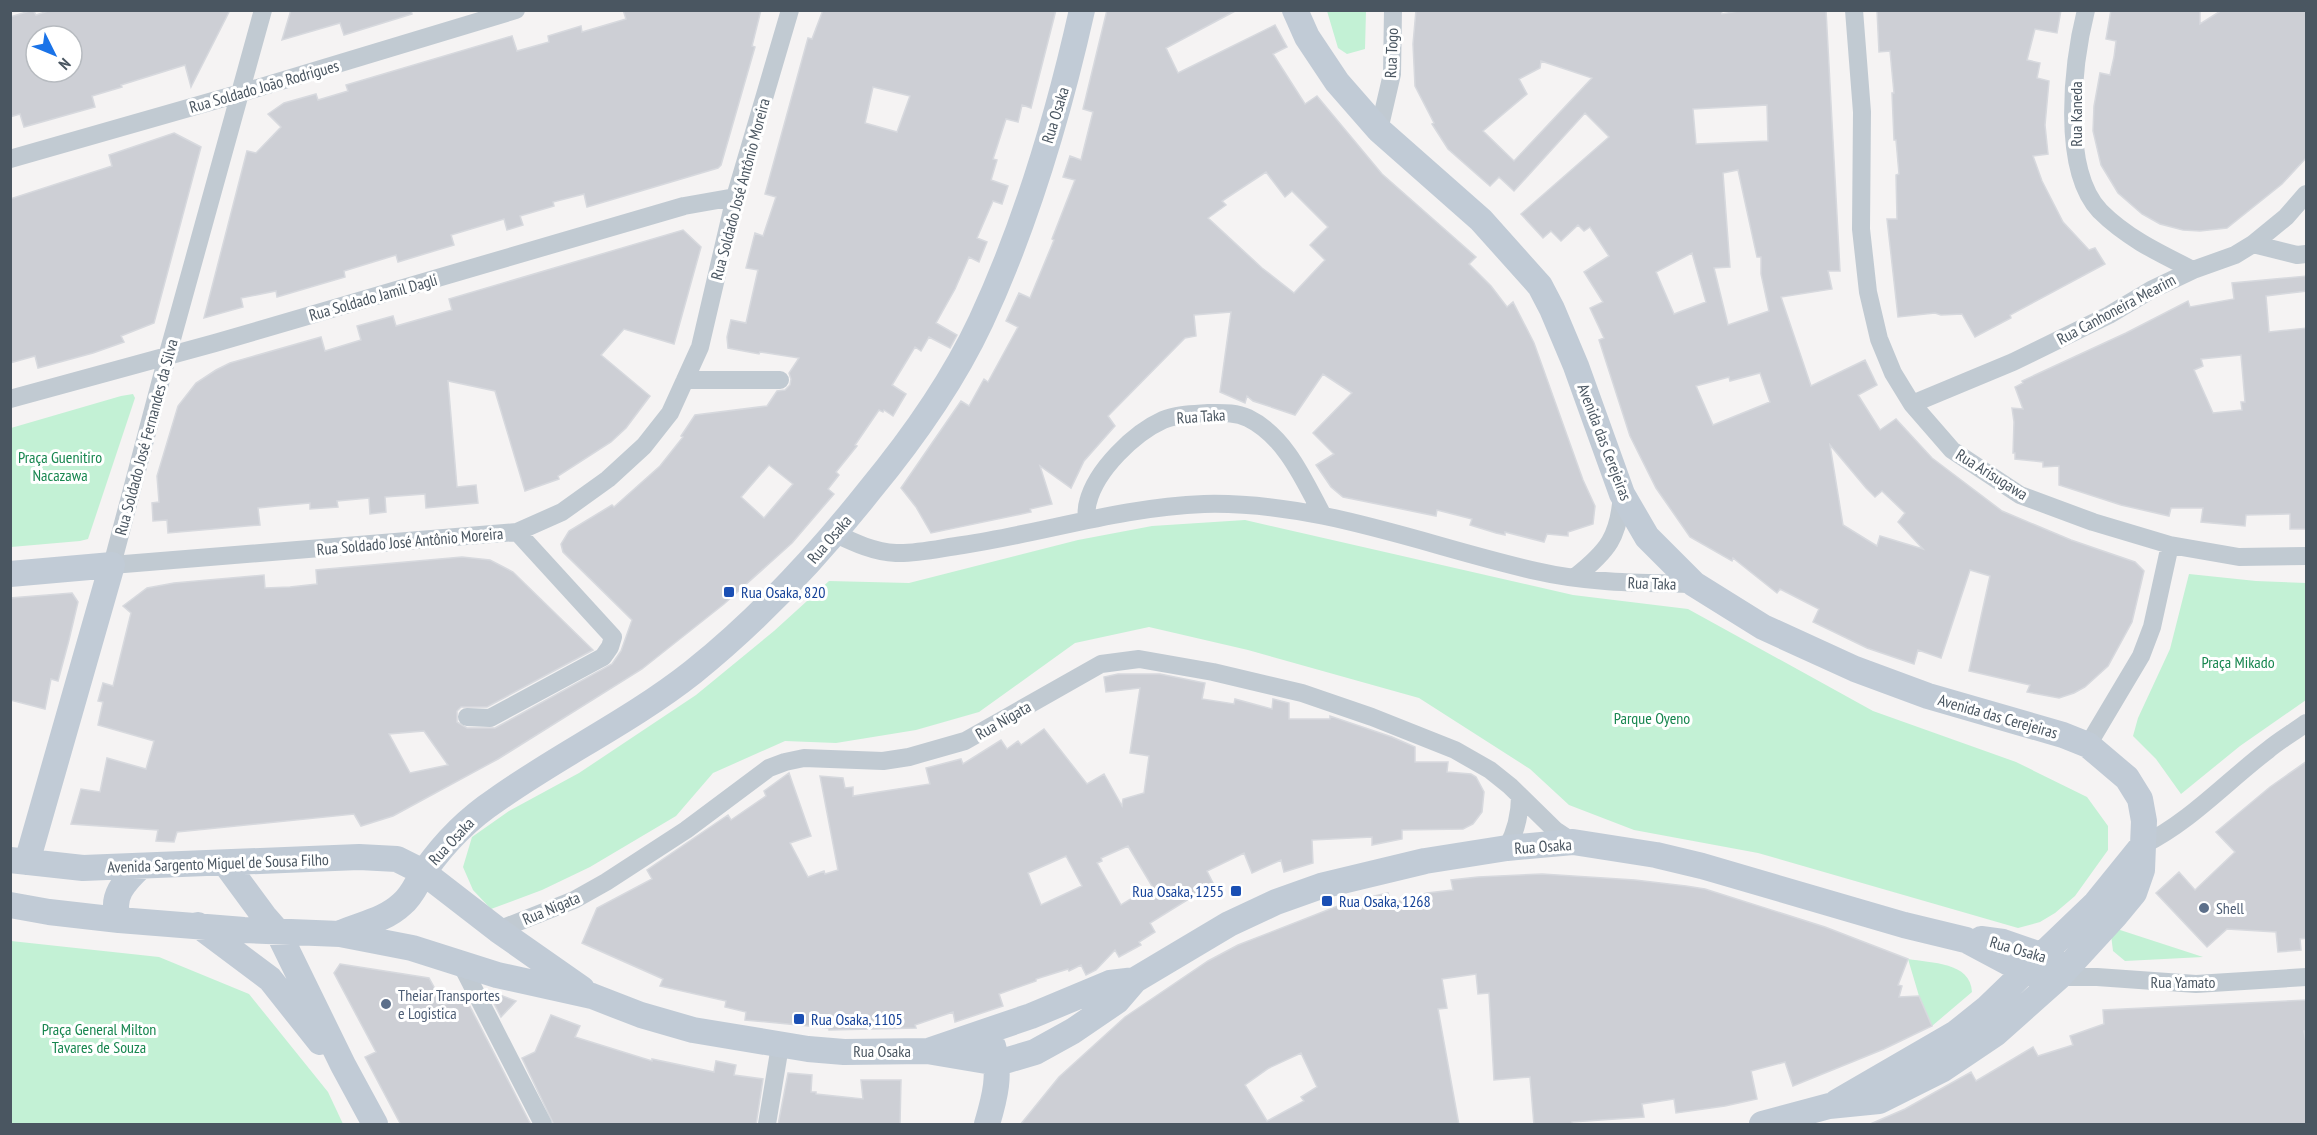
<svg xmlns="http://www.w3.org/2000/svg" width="2317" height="1135" font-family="'PT Sans Narrow',sans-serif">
	<rect width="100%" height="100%" fill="#f5f3f3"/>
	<path fill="#c3f1d5" d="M1327,11H1366L1365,49L1347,54L1338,48Z
		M133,394L135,398L88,539L80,541L11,547V428L121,396Z
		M1245,520L1573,595L1688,609L1873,711L2016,762L2087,797L2108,826V850L2075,896L2055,913L2040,922L2018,928L1758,853L1634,830L1569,805L1530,769L1419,698L1248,650L1149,627L1075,643L979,712L916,730L836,743L785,741L713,773L676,816L590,867L542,890L491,909L473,890L463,867L472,837L509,811L579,773L696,695L774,631L829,581L909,583L1078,540L1152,526Z
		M2189,574L2256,581L2306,583V700L2240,746L2181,794L2156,759L2133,736L2138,718L2170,649Z
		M2117,929L2203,957L2125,961L2113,951L2111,935Z
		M11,941L159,957L249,994L328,1092L343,1124H11Z
		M1908,959C1931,963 1971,962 1972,992L1932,1026L1919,996Z"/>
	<path fill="#cdcfd5" stroke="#d7d9de" stroke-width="1.5" fill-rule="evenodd" d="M33,10L36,15L51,10H230L191,87L185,65L121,85L122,87L92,96L95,107L24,127L20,114L10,117V17ZM36,36H72V72H36Z
		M291,10H411L412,14L344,35L340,23L282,40Z
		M623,10H761L752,46L755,47L721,165L718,168L587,207L584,194L553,202L554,206L520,216L523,225L507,230L504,219L451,235L454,245L398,262L396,255L344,271L345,277L277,297L276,291L241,298L243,307L204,318L247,151L256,153L281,127L268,114L284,103L316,94L318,100L348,91L346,85L512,36L517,51L549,42L548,36L581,26L582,32L626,19Z
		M823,10H1056L1031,108L1022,105L1018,122L1006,119L993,159L997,160L991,180L1008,186L1002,204L993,201L977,238L987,242L979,262L969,257L955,289L936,323L957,335L956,337L950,348L929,337L921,351L915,347L892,385L906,394L893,416L884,410L883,412L879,410L855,445L857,446L836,472L839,475L828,489L834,494L792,543L724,604L642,669L498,759L393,816L361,826L354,814L177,832L174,842L156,841L158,830L71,824L81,789L100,792L107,758L146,769L154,741L98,725L103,702L98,701L103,683L113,686L131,613L123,606L147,588L174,583L264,575L265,588L290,587L317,584L316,570L462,557L490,560L513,572L593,650L487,707H461L457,711V722L467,728H495L612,664L621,651L632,620L563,552L561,544L569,531L612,505L614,507L660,466L683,437L681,436L695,415L767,406L777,391L785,390L790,385L791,379L789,373L799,358L760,352L759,354L728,348L727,337L731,320L746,323L758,270L746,268L755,233L763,236L776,197L765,194L808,38L812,39ZM873,87L910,96L897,132L865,123ZM769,465L793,484L764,518L741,497ZM424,731L448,765L410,773L389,734Z
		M1107,10H1237L1166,48L1178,73L1275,25L1287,47L1273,54L1305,104L1317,96L1382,174L1476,257L1469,264L1491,286L1507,307L1513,302L1534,343L1583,480L1595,506L1593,524L1568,532V536L1547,534L1544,542L1505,532V535L1496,533L1470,525L1472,519L1437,510L1436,516L1343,497L1331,487L1316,465L1334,454L1313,433L1352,393L1323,374L1295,415L1253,401L1247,396L1245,403L1220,392L1231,312L1194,315L1196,336L1185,338L1108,416L1115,426L1084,461L1071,488L1040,466L1052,504L1030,509L1031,512L931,533L916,507L901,488L961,401L969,406L984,379L988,382L1018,327L1006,321L1019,293L1030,298L1054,240L1052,239L1075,180L1063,177L1070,156L1081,160L1093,112L1083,109ZM1266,172L1285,197L1292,191L1328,227L1310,245L1325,260L1294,293L1262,268L1208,218L1226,205L1222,201Z
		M1416,10H1721L1722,14L1744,10H1826L1840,271H1828L1832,289L1781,297L1811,386L1865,360L1877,385L1858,395L1880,430L1896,419L1932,458L2002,511L2071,540L2135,562L2144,571L2132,622L2108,666L2085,687L2074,693L2059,698L2027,692L2030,685L1969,671L1990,576L1970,570L1941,658L1918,650L1914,664L1867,648L1813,622L1819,609L1780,589L1777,593L1733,558L1732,561L1690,537L1656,488L1630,436L1599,340L1604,338L1590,308L1603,302L1584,272L1609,256L1590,227L1584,231L1578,225L1561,241L1551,231L1543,238L1521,214L1609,137L1585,113L1514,191L1499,177L1490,186L1448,149L1432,124L1434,123L1415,86L1413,44ZM1541,61L1592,78L1514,161L1483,131L1527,94L1519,79L1540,68ZM1767,105L1768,141L1696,144L1693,109ZM1738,170L1757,257H1761V274L1769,311L1728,325L1714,268L1730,267L1723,173ZM1692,253L1706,302L1674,314L1656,272ZM1760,373L1770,402L1713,425L1696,386L1729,377L1730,381ZM1830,445L1866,488L1875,497L1882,491L1905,513L1898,522L1923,549L1880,536L1877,546L1843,525Z
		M1877,10H2061L2057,33L2035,29L2027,60L2040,63L2037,78L2049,81L2045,125L2048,154L2033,156L2042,181L2063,222L2089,250L2095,248L2105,264L2010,315L2011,318L1975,337L1962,314L1941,315L1935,313L1898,317L1887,219H1897L1896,175L1899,174L1896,140H1894L1892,93H1894L1890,51L1879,52Z
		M2111,10H2200V24L2222,10H2307V157L2282,184L2227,228L2200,231L2183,230L2160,224L2142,214L2118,193L2101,165L2093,131L2094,106L2100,73L2110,75L2114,57L2116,41L2106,39Z
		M174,133L201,147L154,323L121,336L124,342L93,353L38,368L35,356L10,363V199L112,166L109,155Z
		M683,230L701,247L674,344L624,329L601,355L650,396L626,428L611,442L558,476L559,479L525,491L495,391L448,381L457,487L476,485L478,503L426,508L425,494L385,497L386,512L370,514L369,498L337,501L338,507L310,509V503L277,506L258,508L260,525L168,533L167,520L153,521L152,503L159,502L157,476L178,406L196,383L216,370L230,363L321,337L325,351L361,340L357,326L393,316L396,326L452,310L449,299Z
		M2307,276V291L2266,296L2269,332L2307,328V529H2290V514L2246,515L2245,526L2201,522L2203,508H2171L2169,516L2121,505L2059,485V466L2043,467V462L2015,459V453H2013L2014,422L2012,408L2023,409L2015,387L2023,383L2022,381L2126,333L2188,301L2190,307L2234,299L2232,283ZM2241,355L2245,402H2241L2242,410L2213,413L2194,370L2203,366L2201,359Z
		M72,593L78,602L69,640L58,681L51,679L45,709L10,700V598Z
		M1118,674H1160L1205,683L1202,699L1234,704L1235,699L1272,709L1273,699L1289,703V719H1330V716L1392,737L1415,747V762H1448L1447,772L1471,774L1476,777L1484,792L1482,812L1473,824L1463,829L1402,830V839L1372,845V837L1312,840L1313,863L1284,872L1281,860L1252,873L1244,853L1207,871L1217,891L1203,898L1200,892L1150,923L1155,932L1139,942L1141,945L1119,957L1115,950L1096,970L1086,975L1081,965L1069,971L1068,969L1036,979V981L999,994L1003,1006L955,1022L953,1012L915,1025L916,1028L829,1030V1028L745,1020L746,1012L725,1007L726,1001L660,986L663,979L582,943L597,908L652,879L647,870L728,815L731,820L766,796L764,791L789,773L811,836L790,843L808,877L824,871L825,874L838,870L820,776L843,778L845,788L853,787V796L930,784L926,768L961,759L963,764L1001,740L1007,749L1018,741L1021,745L1044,729L1087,784L1104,774L1122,806L1123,799L1144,793L1149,756L1130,753L1140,688L1106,692L1104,677ZM1128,846L1152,886L1121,905L1097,863L1102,861L1101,858ZM1066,856L1082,886L1041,905L1028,873Z
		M2307,761V938L2300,939L2301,950L2278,952L2276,932L2227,929L2207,947L2156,893L2179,872L2195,890L2235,852L2216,832L2270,787Z
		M1542,874L1635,880L1686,886L1705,889L1825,927L1908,959L1898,985L1902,986L1899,997L1919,996L1932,1026L1884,1049L1793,1086L1785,1062L1751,1071L1757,1099L1725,1106L1676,1113L1674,1099L1642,1104L1644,1117L1572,1122V1125H1534L1530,1077L1494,1080L1489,993L1478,994L1476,974L1442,979L1447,1008L1438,1009L1459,1125H1020L1059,1077L1125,1017L1208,961L1238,945L1348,902L1388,893L1391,903L1427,893L1453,890L1451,880L1478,877ZM1301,1053L1317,1087L1301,1097L1304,1101L1267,1121L1245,1085L1269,1068Z
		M340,964L429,978L444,1005L464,995L531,1125H401L365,1057L376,1052L334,973Z
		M487,990L516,1001L501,1017Z
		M2307,1000V1031H2304L2307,1048V1125H1868L1905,1109L1971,1072L1976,1081L2033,1047L2038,1056L2073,1045L2070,1036L2104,1024L2103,1010Z
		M551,1015L580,1026L575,1037L652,1061V1059L714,1072L716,1061L736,1065L734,1075L763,1079L756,1125H554L522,1058L535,1052Z
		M788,1073L812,1075L811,1092H816V1094L863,1099L861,1080H901L900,1125H778Z"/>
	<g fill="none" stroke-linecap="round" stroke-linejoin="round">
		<path stroke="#c1cad2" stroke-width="18" d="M263,10L167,357L112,565L517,532L562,512L608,479L644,446L670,413L700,347L735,197L790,10
			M1854,10L1862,112L1861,229L1868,292L1879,339L1893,373L1912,404L1952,450L2020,495L2093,522L2170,545L2239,557L2306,556
			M2086,10C2073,62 2060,169 2100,211C2127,238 2159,253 2193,270
			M1379,130L1392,74L1393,10
			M10,159L241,93L516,10
			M2253,244L2297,255L2306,254
			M685,380H780
			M10,399L215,343L684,206L735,197
			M1912,404L2013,362L2109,315L2151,290L2193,270L2235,255L2253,244L2286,217L2306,194
			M1086,520C1087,514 1086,508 1088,502C1096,470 1134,433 1163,420C1177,414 1193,414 1208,413C1222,413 1235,412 1248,418C1285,436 1304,480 1322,514
			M836,534C855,543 874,552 896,553C917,554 941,548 963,545C1043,533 1122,507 1204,504C1319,501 1426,546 1536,571C1587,583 1641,583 1694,584
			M1575,577C1608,551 1619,537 1622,494
			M467,717L490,718L603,657L610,647L613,637L517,532
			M2088,745L2141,656L2152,627L2170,545
			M2143,845C2191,821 2226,782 2268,750C2280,740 2294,732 2306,723
			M1507,848C1516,831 1520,816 1520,796
			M498,930L574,900L606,882L686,830L769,768L785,762L804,758L883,761L909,757L965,741L1101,664L1139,659L1213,672L1302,693L1372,717L1455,750L1490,770L1510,786L1555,830L1573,842
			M461,964L543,1124
			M2059,977H2097L2196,984L2306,977
			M767,1124L780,1046"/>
		<path stroke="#c1cbd6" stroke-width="26" d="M1295,10L1307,37L1337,82L1379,130L1481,220L1540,286L1552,309L1576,366L1622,494L1647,537L1694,584L1763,627L1855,669L1928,696L2063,735L2088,745L2127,778L2140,799L2144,821L2142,870L2134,893L2115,916L2059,977L1995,1034L1943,1069L1879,1101L1829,1106L1762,1124
			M10,574L112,565L27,862
			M10,860L83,868L359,857L397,859L423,872L498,930L582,989
			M225,863L264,916L278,932L343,1065L375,1124
			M10,905L49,912L119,920L244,930L340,934L412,948L497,975L592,996L641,1015L693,1030L808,1049L844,1052L927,1051L998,1063L1035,1052L1073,1031L1117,1001L1135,980L1229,924L1276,902L1321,886L1425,861L1507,848L1573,842L1656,855L1702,866L1904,925L1966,940L2026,972L2059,977
			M119,920C109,897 125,881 141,866
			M198,925L270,979L320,1042
			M341,933C362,924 385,920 402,904C414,894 417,881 426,869C445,842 469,818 496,800C559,755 631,721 693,672C759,619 816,558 869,491C912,439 952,383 981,321C1027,222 1058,117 1082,10
			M1981,939L2003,942L2055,960
			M931,1050L1031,1016L1110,983L1135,980
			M1837,1102L1956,1033L1986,1009L2096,903L2143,845
			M987,1124C995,1097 1001,1074 993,1046"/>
	</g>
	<g fill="#1a4fb4" stroke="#fff" stroke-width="2">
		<rect x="723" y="586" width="12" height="12" rx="3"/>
		<rect x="1230" y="885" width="12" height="12" rx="3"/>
		<rect x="1321" y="895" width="12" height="12" rx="3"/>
		<rect x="793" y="1013" width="12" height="12" rx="3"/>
	</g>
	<g fill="#5c6f8a" stroke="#fff" stroke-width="2">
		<circle cx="2204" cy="908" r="6"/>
		<circle cx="386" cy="1004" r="6"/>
	</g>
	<g text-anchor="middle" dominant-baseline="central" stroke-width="6" stroke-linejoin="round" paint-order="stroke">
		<g font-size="16" fill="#4a5661" stroke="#fff">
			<text transform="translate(1391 53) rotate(-88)">Rua Togo</text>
			<text transform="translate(264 86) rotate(-16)">Rua Soldado João Rodrigues</text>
			<text transform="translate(2076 114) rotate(-90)">Rua Kaneda</text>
			<text transform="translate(1055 115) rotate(-73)">Rua Osaka</text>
			<text transform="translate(740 189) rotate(-75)">Rua Soldado José Antônio Moreira</text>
			<text transform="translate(373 297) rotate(-16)">Rua Soldado Jamil Dagli</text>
			<text transform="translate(2116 309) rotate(-28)">Rua Canhoneira Mearim</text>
			<text transform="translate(1201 416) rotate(-4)">Rua Taka</text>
			<text transform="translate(146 437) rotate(-75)">Rua Soldado José Fernandes da Silva</text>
			<text transform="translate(1605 442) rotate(69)">Avenida das Cerejeiras</text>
			<text transform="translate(1992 474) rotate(32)">Rua Arisugawa</text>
			<text transform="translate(829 539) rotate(-49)">Rua Osaka</text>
			<text transform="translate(410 541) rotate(-5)">Rua Soldado José Antônio Moreira</text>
			<text transform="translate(1652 583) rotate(2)">Rua Taka</text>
			<text transform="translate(1998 716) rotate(16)">Avenida das Cerejeiras</text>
			<text transform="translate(1003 720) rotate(-30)">Rua Nigata</text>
			<text transform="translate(451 841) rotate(-47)">Rua Osaka</text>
			<text transform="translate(1543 846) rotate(-4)">Rua Osaka</text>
			<text transform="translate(218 863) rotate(-2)">Avenida Sargento Miguel de Sousa Filho</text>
			<text transform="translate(551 908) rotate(-23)">Rua Nigata</text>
			<text transform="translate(2018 949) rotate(16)">Rua Osaka</text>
			<text x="2183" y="982">Rua Yamato</text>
			<text x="882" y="1051">Rua Osaka</text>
		</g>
		<g font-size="16" fill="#17864f" stroke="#fff">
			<text x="60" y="457">Praça Guenitiro<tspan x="60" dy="18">Nacazawa</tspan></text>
			<text x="2238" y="662">Praça Mikado</text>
			<text x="1652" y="718">Parque Oyeno</text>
			<text x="99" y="1029">Praça General Milton<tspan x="99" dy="18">Tavares de Souza</tspan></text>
		</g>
		<g font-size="16" fill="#164399" stroke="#fff" text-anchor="start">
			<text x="741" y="592">Rua Osaka, 820</text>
			<text x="1224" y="891" text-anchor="end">Rua Osaka, 1255</text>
			<text x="1339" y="901">Rua Osaka, 1268</text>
			<text x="811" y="1019">Rua Osaka, 1105</text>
		</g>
		<g font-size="16" fill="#4e5e75" stroke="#fff" text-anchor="start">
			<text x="2216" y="908">Shell</text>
			<text x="398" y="995">Theiar Transportes<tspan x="398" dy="18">e Logistica</tspan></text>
		</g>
	</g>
	<rect width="2317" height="1135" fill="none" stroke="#4a5661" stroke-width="24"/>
	<g transform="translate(54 54) rotate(133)"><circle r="28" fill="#ffffff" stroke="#b7bbc0" stroke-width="1.5"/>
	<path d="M0-4.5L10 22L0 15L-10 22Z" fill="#1a73e8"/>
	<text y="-9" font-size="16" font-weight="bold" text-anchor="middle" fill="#4a5661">N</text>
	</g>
</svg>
